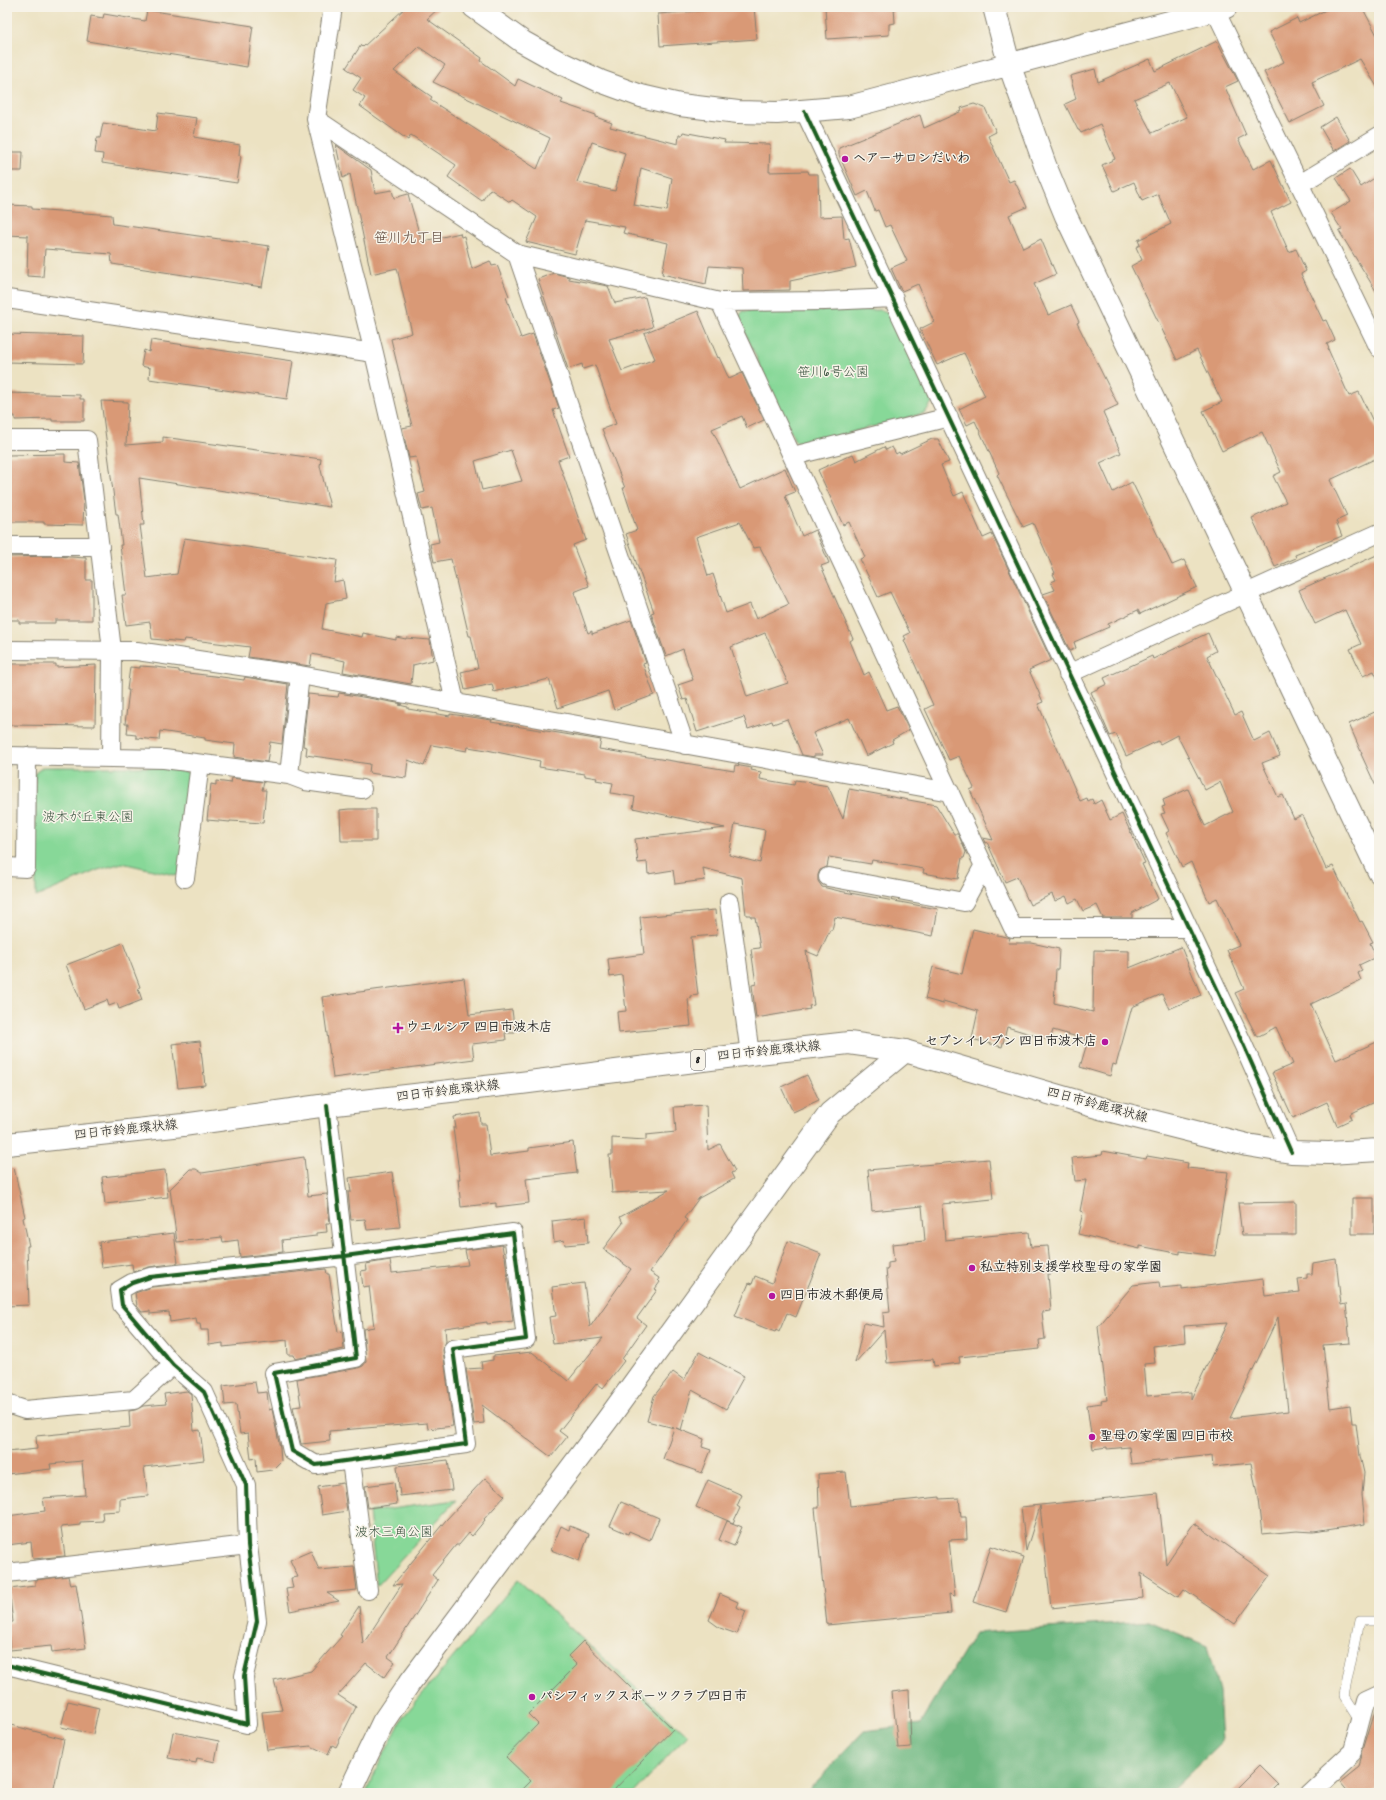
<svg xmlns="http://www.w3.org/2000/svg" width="1386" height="1800" font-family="Dekko,'Klee One',sans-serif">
	<rect width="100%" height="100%" fill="#f7f3e8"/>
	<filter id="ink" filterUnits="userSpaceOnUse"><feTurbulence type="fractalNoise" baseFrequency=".025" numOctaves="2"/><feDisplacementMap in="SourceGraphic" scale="8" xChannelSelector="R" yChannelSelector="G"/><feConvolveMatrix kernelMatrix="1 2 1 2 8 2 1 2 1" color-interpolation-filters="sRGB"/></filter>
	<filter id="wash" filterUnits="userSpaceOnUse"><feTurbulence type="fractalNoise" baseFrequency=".012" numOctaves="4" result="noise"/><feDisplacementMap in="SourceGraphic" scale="16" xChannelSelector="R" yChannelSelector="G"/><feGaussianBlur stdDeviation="0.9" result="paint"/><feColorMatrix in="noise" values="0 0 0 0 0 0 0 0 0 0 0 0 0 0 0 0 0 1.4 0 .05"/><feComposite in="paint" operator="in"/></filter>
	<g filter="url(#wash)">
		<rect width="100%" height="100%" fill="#ece2c2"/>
		<path fill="#87d898" stroke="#527a5a" d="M882,310L891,314L932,402L925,413L803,445L795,441L738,318L743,311Z
			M43,767H159L192,773L179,876L122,863L98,870L36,897L35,773Z
			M456,1500L377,1586L369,1512Z
			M518,1580L687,1735L634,1793H366L377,1768L403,1717Z"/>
		<path fill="#6db880" stroke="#446a4e" d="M1149,1621L1207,1646L1219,1691L1222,1742L1169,1793H806L864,1731L920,1724L975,1633Z"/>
		<g id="blocks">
			<path fill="#d99976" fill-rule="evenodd" d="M406,7H440L427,19L482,58L481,61L515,86L518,79L563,100L561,103L596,115V117L612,123L610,127L678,144L679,135H682L683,132L725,140L724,143L770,144L769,172L808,171L809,174H818L819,217L842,216L844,239L849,238L856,267L790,281V290L743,291L742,268L709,266L706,284L662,274L668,243L623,233L625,227L585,220L575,254L526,242L537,217L512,200L510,202L490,189L482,201L448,177L456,165L411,135L408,140L360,106L365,98L353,90L361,78L346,68L361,45L363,47ZM419,47L445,65L433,82L550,138L537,169L430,100L432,97L394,71ZM592,142L625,153L615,191L577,182ZM641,168L672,178L667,211L634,205Z
				M754,7L757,39L660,46L658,14Z
				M825,7H894L895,23L889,24V35L827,39Z
				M1332,7H1362L1379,39V90L1360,59L1312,82L1324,106L1290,123L1264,72L1284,62L1269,32L1297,18L1299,23Z
				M147,10L253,26L247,67L87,41L91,16L103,18L104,14L145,21Z
				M1217,41L1238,81L1225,87L1246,135L1238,139L1253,169L1271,160L1291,202L1271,212L1289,252L1296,249L1306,271L1301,274L1323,321L1326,320L1335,340L1327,344L1329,349H1328L1349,396L1359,392L1379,434V457L1330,480L1347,516L1336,521L1342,536L1295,555L1296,558L1275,567L1252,518L1286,502L1273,476L1281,472L1262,432L1222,451L1203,411L1222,402L1197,350L1177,360L1131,266L1142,260L1136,247L1140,245L1138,240L1171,224L1158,194L1142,201L1134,182L1114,191L1102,165L1115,159L1100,124L1081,133L1079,130H1078L1065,104L1076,99L1070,76L1095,69L1098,82L1150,59L1155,71ZM1170,83L1187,117L1152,133L1134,99Z
				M974,104L985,108L996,132L988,136L1009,182L1014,180L1027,207L1009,215L1023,248L1041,239L1056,274L1034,284L1048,315L1071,305L1079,322L1077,323L1118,405L1103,412L1121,453L1100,463L1113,492L1132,482L1172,565L1184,560L1197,587L1140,614L1138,610L1108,624L1109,627L1074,642L1076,648L1070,651L1043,594L1055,590L1051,582L1056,580L1053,574L1055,573L1033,523L1023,527L997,475L999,473L975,421L967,425L959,409L985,396L964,353L937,365L920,329L934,322L918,284L902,291L901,290L891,268L907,261L890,225L885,227L878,210L875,211L867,191L857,196L839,155V148L920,115L924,128L962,111L961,108Z
				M158,113L197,118L194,137L240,145L239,155L241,156L237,183L102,163L103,154L95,153L97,138H100L103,123L156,131Z
				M1336,117L1350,141L1334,151L1320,127Z
				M336,145L371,170L375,193L392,190L394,198L408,194L421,240L420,242L460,233L461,237L464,236L472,269L490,261L492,266L497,265L509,296L506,297L521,338L533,334L559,408L553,410L569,456L558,460L586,540L573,545L589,586L574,592L588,633L592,631V634L631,620L646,663L643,664L654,695L614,710L608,691L558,708L549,679L494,692L492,684L465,690L461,672L478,668L471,636H469L451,559L434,562L430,544L439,542L432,508L422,510L418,494L425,492L416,457L409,458L402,428L412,426L391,339L412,333L397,268L371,274L350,174L343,178ZM511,450L522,481L482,490L475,461Z
				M7,152H23L22,171H7Z
				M1350,169L1361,187L1379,175V296L1339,231L1342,230L1331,213L1351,201L1336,178Z
				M7,205L32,206V209L112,215L113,224L269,246L262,287L112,264L111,254L45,249L43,277L27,276L28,236L7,235Z
				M554,273L569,277V279L608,286L615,303L645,297L653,327L609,339L622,371L655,359L644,333L698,311L718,358L719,357L729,379L742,373L764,420L747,428L742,416L712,429L740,489L785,468L795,492L785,496L802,536L815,530L829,563L821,566L853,639L850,641L864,675L869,672L886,710L897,706L909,730L892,740L893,743L866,756L849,718L813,733L823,755H814V757L802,755L787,719L773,724L772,721L748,729L744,717L697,732L687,699L683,700L678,685L693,680L683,649L666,656L651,613L654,612L626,534L637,530L623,488H625L602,429L616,424L595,365L583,369L582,364L568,369L538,279ZM740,522L753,548L760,547L789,604L756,619L750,604L726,613L713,574L708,576L696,537ZM765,633L788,683L747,697L731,647Z
				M7,334L84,336L83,364L7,362Z
				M151,340L293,361L287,399L149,379L150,368L141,366L144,350L149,352Z
				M7,393L80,395V399H84V421H52V419L15,420V416H7Z
				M101,401L128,402L126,445L163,442V437L321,459L320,466L330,507L139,478L144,525H140L147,578L177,574L184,538L337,560L334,582L343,580L346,599L326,603L322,629L362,637L363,633L396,640V637L406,639V638L430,640L433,660L413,665L411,684L343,672L345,661L312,654L310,666L248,657L250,647L185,639L184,642L152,639L150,622L126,625L122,595H126L120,545H122L118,514H116Z
				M932,439H938L949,462L941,465L954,496L963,492L983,538L992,534L1051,660L1029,670L1043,702L1038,704L1080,801L1087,798L1088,801L1092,799L1094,804L1101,800L1110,820L1122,814L1145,863L1142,864L1158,899L1132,913V918H1103L1097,905L1083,911L1077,899L1069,903L1066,896L1055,901L1052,894L1030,905L1017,877L1005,882L987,842L985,843L983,838L993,840L970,790L974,788L959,756L949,760L925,709L933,705L904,640L906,639L904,636L910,633L890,592L878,597L860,559L865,557L849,522L843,525L818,470L853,454L856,461L884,447L886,450L892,447L896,454L899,452L900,454Z
				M65,454V462L79,463L84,500L83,525L44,524V522H8V455Z
				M1379,554V682L1374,671L1363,676L1350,649L1361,644L1345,610L1315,624L1299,590Z
				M55,556L86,558V580H92V620H55V623H19V620H7V557Z
				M1208,633L1216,651L1207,656L1235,715L1241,712L1254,741L1270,733L1280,756L1262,763L1278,797L1283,795L1294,819L1302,815L1326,869L1333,866L1351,904L1360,922L1362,921L1373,942L1370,943L1376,957L1359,965L1362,971L1358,973L1361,980L1311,1004L1336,1060L1379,1041V1100L1350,1114L1352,1119L1337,1126L1327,1102L1293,1118L1272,1073L1293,1064L1276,1027L1257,1037L1235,993L1244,989L1227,950L1239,945L1217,898L1209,902L1191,862L1182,867L1166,833L1169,831L1161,814L1165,813L1162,807L1165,806L1163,800L1188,789L1205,826L1233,812L1220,782L1205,790L1177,735L1160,744L1158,741L1126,756L1116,734L1110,736L1091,692L1107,684L1104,678L1152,656L1153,659Z
				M7,664H56V667L96,665L95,726L7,725Z
				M140,666L156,667L179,670V672L214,676L244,680L245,677L288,684L282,744L270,742L267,762L234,757L235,744L205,740V738L160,731L159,740L136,738V735L127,734L128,724H125L129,690H127L130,667L140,668Z
				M339,693L403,704L399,705L408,707V709L450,716V714L492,720L491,722L601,740L599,749L734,771L735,765L752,768L751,770L761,772L760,779L794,785L795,780L811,782V783L828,786L843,819L849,789L936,805L954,834H958L966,852L964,858H962L958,879L923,873L924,869L872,860L871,864L829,857L827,867L820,870L818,875V881L822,887L839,891L938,909L933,936L835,917L832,930H830L818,956L806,951L814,1005L809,1006L810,1009L756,1018L752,985L756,984L751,949L760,948L755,917H751L750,915H746L742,878L703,868L705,880L675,884L673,870L648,874L647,862L638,863L635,839L725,828L633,808L635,797L611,793L613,783L596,780L597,778L585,776V774L539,767L540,761L487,750L468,747L467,751L432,745L424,766L408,760L406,778L369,773L370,764L306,755L307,747L303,746L308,694L338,697ZM735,824L765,830L760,863L729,855Z
				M1379,710V793L1361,754H1362L1349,724Z
				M232,778L264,782L262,790H266L263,823L230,821V822L207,820L211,784L216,785V781L231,783Z
				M349,809H376V841H341L340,810Z
				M715,910L717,935L691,937L698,995L691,996L692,998L688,999L691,1026L619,1033L617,1012L626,1011L622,975L610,977L608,959L644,954L640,917Z
				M973,929L1010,938L1008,943H1032L1059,949L1058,969H1056L1054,1003L1093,1012L1094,950L1129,951V968L1181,947L1201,995L1169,1009L1162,994L1132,1007L1116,1065L1113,1064L1110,1076L1080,1067L1088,1040L1053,1030L1050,1040L1007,1027L1002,1047L972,1039L978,1011L943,1001V1004L925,999L933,967L962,974Z
				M123,943L140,987L138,988L142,1000L119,1009L117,1003L109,1006L107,1000L84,1009L66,965Z
				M464,978L469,1015L512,1010L515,1033H505L506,1040L472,1044L474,1059L333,1078L322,997Z
				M200,1041L205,1085L178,1088L172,1044Z
				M807,1075L819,1100L793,1112L781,1087Z
				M706,1105L708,1150L720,1144L735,1171L731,1173L734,1179L699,1198L684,1218L687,1220L650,1272L659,1278L658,1280L660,1282L655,1289L657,1290L637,1318L646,1325L622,1359L624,1361L603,1388L597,1383L559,1431L567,1437L551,1457L482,1405L484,1423L474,1424L466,1369L482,1368L481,1362L493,1360V1356L532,1352L568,1381L603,1338L553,1344L549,1317L556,1316L552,1287L584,1283L590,1327L631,1269L603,1249L623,1223L620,1217L669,1190L612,1193L609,1155H612V1138L646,1140V1135L676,1132L674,1107Z
				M480,1113L481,1124H486L490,1156L529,1151V1148L573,1142L577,1173L526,1179L529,1203L496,1207V1203L461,1207L458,1179H460L453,1128H456L454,1117Z
				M1103,1151L1146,1159L1147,1156L1188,1163L1187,1168L1228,1172L1215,1256L1180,1251V1254L1140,1246V1249L1078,1234L1083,1212L1080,1211L1086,1180L1075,1181L1072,1158L1102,1155Z
				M304,1157L308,1196L327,1194L330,1223H326L327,1232L316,1233V1236L282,1240L283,1252L240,1257L238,1240L223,1242L222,1237L177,1242L170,1189L190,1169H196L202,1173Z
				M989,1159L993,1199L942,1204L945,1240L1029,1232L1031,1247L1048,1246L1051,1274H1048L1051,1311L1042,1312L1045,1339L1039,1340L1040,1349L959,1357L960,1363L934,1366L933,1359L887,1363L884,1330L855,1363L864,1323L884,1327L883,1313L890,1312L886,1269H888V1263L894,1262L892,1244L925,1241L922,1206L872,1211L868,1170Z
				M14,1168L25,1217L23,1218L29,1246H27L29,1305L7,1306V1169Z
				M165,1170L168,1197L105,1204L102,1177Z
				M392,1172L400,1227L367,1230L365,1219L351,1220L348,1192H351L349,1178Z
				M1352,1198H1374V1234H1352Z
				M1296,1202V1235H1242L1238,1203Z
				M586,1217L588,1243L565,1245L564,1240L554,1242L552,1221Z
				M174,1233L178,1263L149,1267L133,1272L132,1264L102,1268L99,1242Z
				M788,1241L821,1254L796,1317L787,1313L779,1332L776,1330L775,1332L735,1316L749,1283L752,1284L755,1276L772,1283Z
				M502,1245L504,1256H505L513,1321L487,1324V1322L445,1328L446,1341L443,1350L453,1426L428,1429L427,1423L329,1431L330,1441L301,1444L293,1407L301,1406L297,1379L358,1368L363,1366L366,1362L363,1329L374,1327L369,1286L363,1287L361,1271L367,1270L366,1264L390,1260L392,1273L468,1265L465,1250Z
				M1336,1259L1341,1305L1346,1304L1350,1343L1323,1345L1330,1408L1350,1405L1352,1423H1356L1360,1456L1364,1473L1362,1495L1365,1524L1314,1532L1297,1531L1262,1534L1258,1499L1251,1463L1213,1467L1212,1456L1204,1457V1456L1131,1464L1129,1447L1107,1449V1447L1093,1449L1087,1405L1102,1403L1101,1401L1107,1400L1098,1327L1133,1285L1159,1282L1160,1288L1182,1286V1289L1263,1279L1265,1296L1300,1292L1298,1279L1307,1278V1274H1312L1313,1263ZM1278,1317L1288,1411L1230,1418ZM1227,1323L1191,1399V1392L1147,1396L1144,1364L1155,1363L1153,1346L1185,1342L1184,1326Z
				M326,1269L327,1274H329L338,1332L342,1331L344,1349L295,1359L294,1355H288L287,1340L223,1347V1343L209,1345L208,1330H201L200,1324H197L196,1318L170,1322L169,1312L150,1314V1311L142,1312L137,1306L135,1293L152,1287Z
				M699,1352L744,1376L726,1409L692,1390L681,1430L676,1428L704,1439L702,1447L711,1450L702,1473L663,1459L674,1428L647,1421L654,1396L673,1372L684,1380Z
				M255,1382L257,1393L267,1392L269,1410L272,1409L280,1448L281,1461L272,1470L257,1472L256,1458L251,1459L248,1433L240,1434L236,1404L225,1405L223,1386Z
				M187,1391L191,1394L194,1431L200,1430L204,1460L144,1467L148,1496L120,1499V1511L102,1512L103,1521L80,1522V1525L61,1527L65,1556L33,1559L31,1542L7,1545V1516L45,1511L43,1498L85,1495L82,1461L50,1464L51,1469L7,1474V1452L37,1449L36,1436L130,1427L129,1411L135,1410L143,1406L166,1404L164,1394Z
				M448,1460L452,1490L400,1496L397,1466Z
				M846,1472L850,1506L940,1497V1499L959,1498L961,1517H966L967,1539L949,1540L955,1596L949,1594L951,1613L827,1625L815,1508H819L818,1474Z
				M485,1478L505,1496L484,1519L485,1520L472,1536L469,1533L459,1545H456L432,1575L438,1580L388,1657L395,1662L384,1677L366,1663L338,1695L356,1707L336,1747L332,1745L328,1754L311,1746L267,1750L262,1712L282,1710L274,1680L311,1671L342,1636L340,1635L359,1606L363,1644L402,1584L393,1585L446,1520Z
				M708,1480L742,1495L737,1506L740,1508L733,1523L696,1507Z
				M394,1482L397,1504L368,1508L365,1486Z
				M343,1483L347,1511L322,1515L318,1487Z
				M1158,1493L1166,1564L1194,1523L1270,1576L1235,1624L1184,1589L1178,1597L1141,1573L1143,1598L1051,1608L1040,1506L1026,1551L1021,1507Z
				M621,1502L659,1518L650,1540L629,1531L628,1534L610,1526Z
				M727,1521L742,1527L734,1546L719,1540Z
				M561,1526L569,1530L570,1526L589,1534L579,1561L551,1550Z
				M991,1546L1024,1557L1006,1612L973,1602Z
				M311,1551L319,1570L354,1567L357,1590L327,1593L339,1601L290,1611L286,1589L293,1588L291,1578L298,1577L290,1560Z
				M68,1576L70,1585L76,1584L86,1648L52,1652L51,1646L10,1650L7,1623L13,1622L9,1589L35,1586V1580Z
				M720,1594L738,1602L736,1607L746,1611L737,1634L720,1628L709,1620Z
				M583,1641L673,1729L611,1793H519L531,1781L506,1757L538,1724L528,1714L577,1665L568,1656Z
				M909,1690L911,1747L898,1748L892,1692Z
				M68,1701L99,1708L93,1734L61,1727Z
				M1375,1713L1379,1714V1786L1370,1793H1349L1339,1781L1359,1765Z
				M7,1724L64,1739L53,1793H7Z
				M173,1732L219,1741L215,1762L197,1758L196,1763L168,1758Z
				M1260,1765L1279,1784L1270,1793H1232Z"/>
		</g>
	</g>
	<g filter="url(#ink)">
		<use href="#blocks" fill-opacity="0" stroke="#847f6f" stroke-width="1"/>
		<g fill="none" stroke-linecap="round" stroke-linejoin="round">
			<defs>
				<path id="lane" d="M1360,1721L1344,1696L1359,1622H1379"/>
				<path id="street" d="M333,7L316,119L374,353L455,702
					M1215,10L1379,348
					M805,112L1243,1044L1291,1152
					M316,119L517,254L720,302L825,301L894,298
					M1300,184L1379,136
					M517,254L685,745
					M7,299L374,353
					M720,302L1013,928H1187
					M7,440H87L112,650L111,758
					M793,456L949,417
					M7,546H100
					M7,650L137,651L300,675L950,792
					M1068,674L1379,533
					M7,756L164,759L289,775L300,675
					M289,775L305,781L362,789
					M7,867L26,868L27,756
					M828,877L964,902L984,865
					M185,878L200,764
					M729,902L750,1054
					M7,1404L25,1410L134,1400L173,1365
					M351,1461L368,1590
					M7,1573L248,1545
					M7,1665L247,1724L244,1676L257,1621L248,1545L246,1485L204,1392L173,1365L122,1305L120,1290L132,1283L150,1277L345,1256L513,1233L526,1339L453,1349L466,1444L316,1465L292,1451L274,1373L356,1358L327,1105
					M1309,1793L1352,1753L1366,1700L1379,1694"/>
				<path id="secondary" d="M474,7L523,42L559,62L600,81L641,96L680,105L738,112L777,113L849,107L1226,7
					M994,7L1009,64L1045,165L1066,216L1379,872
					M349,1793L383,1722L408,1685L608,1419L830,1113L905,1051"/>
				<path id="primary" d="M7,1144L183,1125L327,1105L521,1083L750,1054L849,1043L905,1051L1100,1108L1247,1145L1291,1152L1329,1153L1379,1150"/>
			</defs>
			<use href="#lane" stroke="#847f6f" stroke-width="10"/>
			<use href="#street" stroke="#847f6f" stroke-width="20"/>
			<use href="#secondary" stroke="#847f6f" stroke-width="24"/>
			<use href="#primary" stroke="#847f6f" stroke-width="24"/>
			<use href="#lane" stroke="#fff" stroke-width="9"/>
			<use href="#street" stroke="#fff" stroke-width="18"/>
			<use href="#secondary" stroke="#fff" stroke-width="22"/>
			<use href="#primary" stroke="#fff" stroke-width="22"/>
			<defs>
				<path id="cycleway" d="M805,112L1243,1044L1291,1152
					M7,1665L247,1724L244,1676L257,1621L248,1545L246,1485L204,1392L173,1365L122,1305L120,1290L132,1283L150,1277L345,1256L513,1233L526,1339L453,1349L466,1444L316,1465L292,1451L274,1373L356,1358L327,1105"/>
			</defs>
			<use href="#cycleway" stroke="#f7f3e8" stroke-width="6"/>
			<use href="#cycleway" stroke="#1b5e20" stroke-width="4"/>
		</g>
	</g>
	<g fill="#b5179e" stroke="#f7f3e8" stroke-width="1.5">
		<circle cx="845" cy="159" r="4"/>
		<path d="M396 1022h4v4h4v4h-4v4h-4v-4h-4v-4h4z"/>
		<circle cx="1105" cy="1042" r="4"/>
		<circle cx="972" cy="1268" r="4"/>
		<circle cx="772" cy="1296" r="4"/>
		<circle cx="1092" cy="1437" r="4"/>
		<circle cx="532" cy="1697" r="4"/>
	</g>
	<g text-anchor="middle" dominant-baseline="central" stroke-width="3" stroke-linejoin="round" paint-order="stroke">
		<rect fill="#f7f3e8" stroke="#5e5c59" stroke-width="1" x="691" y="1050" width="14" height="20" rx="3"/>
		<g font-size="12" font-weight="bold" fill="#1c1c1c">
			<text x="698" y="1060">8</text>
		</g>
		<g font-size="13" font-weight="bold" fill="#1c1c1c" stroke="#f7f3e8" text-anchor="start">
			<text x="853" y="159">ヘアーサロンだいわ</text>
			<text x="406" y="1028">ウエルシア 四日市波木店</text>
			<text x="1097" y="1042" text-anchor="end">セブンイレブン 四日市波木店</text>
			<text x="980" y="1268">私立特別支援学校聖母の家学園</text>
			<text x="780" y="1296">四日市波木郵便局</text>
			<text x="1100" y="1437">聖母の家学園 四日市校</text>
			<text x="540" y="1697">パシフィックスポーツクラブ四日市</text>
		</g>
		<g font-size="13" fill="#3c5441" stroke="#f7f3e8">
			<text x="833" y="373">笹川6号公園</text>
			<text x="88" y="818">波木が丘東公園</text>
			<text x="394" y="1533">波木三角公園</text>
		</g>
		<g font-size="13" fill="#1c1c1c" stroke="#f7f3e8">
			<text transform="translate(769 1052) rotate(-6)">四日市鈴鹿環状線</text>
			<text transform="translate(448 1092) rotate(-7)">四日市鈴鹿環状線</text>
			<text transform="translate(1097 1106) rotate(15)">四日市鈴鹿環状線</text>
			<text transform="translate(126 1131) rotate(-6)">四日市鈴鹿環状線</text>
		</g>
		<g font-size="14" fill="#5e483c" stroke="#f7f3e8">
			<text x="409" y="239">笹川九丁目</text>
		</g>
	</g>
	<rect width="1386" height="1800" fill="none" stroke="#f7f3e8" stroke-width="24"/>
</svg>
